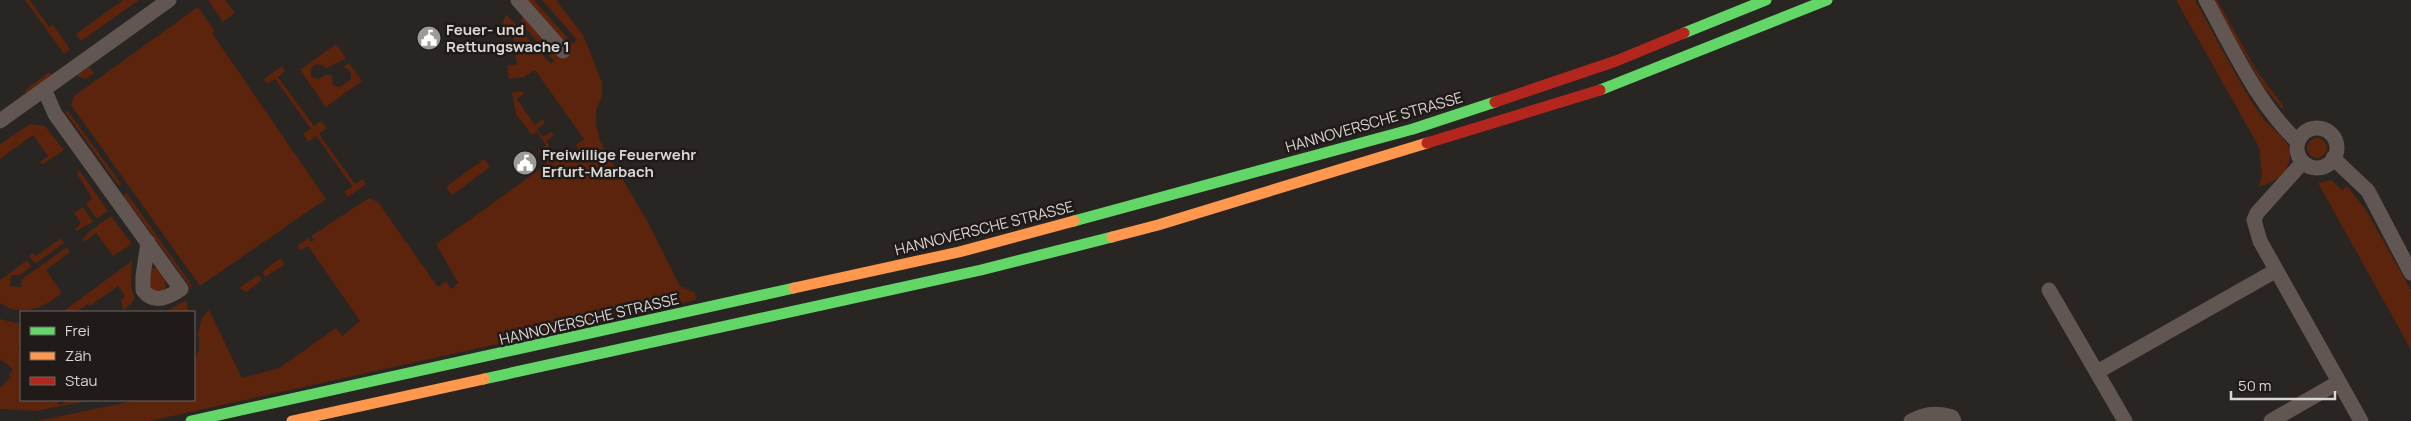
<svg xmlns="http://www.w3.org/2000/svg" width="2411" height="421" font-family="Manrope,sans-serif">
	<rect width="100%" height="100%" fill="#282523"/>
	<path fill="#5c230d" d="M25,0H30L49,27L53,25L70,49L64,54Z
		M123,0H139L81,41L76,34Z
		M208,0H225L235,13L223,22Z
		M527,0H534L573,44L577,40L542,0H556L583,35L602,82V96L596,110V124L600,141L646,219L680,286L695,293L696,300L150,421H37L138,400H194V369L197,352L199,351V337H197L202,318L209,310L242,378L279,368L336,328L342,336L360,321L308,246L300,251L297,246L308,238L311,242L314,240L311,236L369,198L378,202L438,287L446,281L451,289L458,283L436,244L547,164L538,151L546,145L537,132L532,135L516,114L512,93L522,91L524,94L517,99L535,125L543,119L545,123L537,129L543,137L551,132L554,135L546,141L556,156L564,150L569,157L579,150L576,145L584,139L535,70L524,77L509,79L507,66L517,64L513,37L502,39V25L506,14L551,64L554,61L521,23Z
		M2176,0H2195C2217,39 2237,80 2262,117C2271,129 2292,140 2290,157C2288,175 2274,182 2259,187L2262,175L2259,147Z
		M2213,0H2217L2257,71L2282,104L2285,112L2263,86Z
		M198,7L215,31L212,33L326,199L200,286L71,105L74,96Z
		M336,44L346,58L325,69V67L317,64L311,68V77L319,79L325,75H332L333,85L340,87L351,79V73L344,66L349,63L362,81L326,107L300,70Z
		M282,66L285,71L278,77L314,126L321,121L327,128L319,134L355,184L363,179L366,184L348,197L344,192L352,186L316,136L308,142L303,134L311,129L275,79L267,84L264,79Z
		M89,67L94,73L86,79L76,76Z
		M48,73L53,74L26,94L25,90Z
		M68,111L122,185H118L65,112Z
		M30,124L45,126L64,150L42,165L40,162L48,156L33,135L0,159V144Z
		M2307 148a10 10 0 1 1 20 0a10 10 0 1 1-20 0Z
		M484,159L490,167L452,195L446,187Z
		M79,170L108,211L97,219L86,204L92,198L77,174Z
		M2331,180L2342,190L2347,186L2366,210L2411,290V350L2318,183Z
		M126,192L191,284V288L124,196Z
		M83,207L93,222L77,231L75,229L81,223L74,213Z
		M111,216L132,244L113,256L96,233L84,242L82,239L87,235L86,234Z
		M61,238L64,243L35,264L29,256L33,253L36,256Z
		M67,247L70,252L46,270L62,293C44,308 22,318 0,303V280L27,260L31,267L20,275H11L10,286L21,287L22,279Z
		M280,258L285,264L266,277L262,272Z
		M132,261L131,286L135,299L123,311L121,299L125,296L118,286L90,306L88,304L76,312H62Z
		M154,268L158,269C164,278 170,284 162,293L148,290L151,269Z
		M258,275L262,280L246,292L239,288Z
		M186,300L189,312H162L173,308Z
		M0,319L21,324V344L18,347L21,352V400H56L60,405L67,400H93L36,411L0,409V388L11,377L9,376L13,369L0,359Z"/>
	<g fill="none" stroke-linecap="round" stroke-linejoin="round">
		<path stroke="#625653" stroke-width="15" d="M518,0L563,51
			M2206,0C2233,49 2257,103 2298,142
			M44,89L55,114L181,289C169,297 154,305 143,290V276L148,242
			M0,121L169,0
			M2297 148a20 20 0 1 1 40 0a20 20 0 1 1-40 0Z
			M2333,158L2368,191L2411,273
			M2303,162L2257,213L2254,220L2260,241L2361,421
			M2049,290L2125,421
			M2097,372L2275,271
			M1911,421C1926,414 1936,412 1952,417L1954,421
			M2271,421L2339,382"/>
		<path stroke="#63d668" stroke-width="11" d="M1684,33L1766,0
			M1600,90L1827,0
			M1074,221L1413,129L1495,102
			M484,379L981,270L1112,237
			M191,421L794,288"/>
		<path stroke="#ff974d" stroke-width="11" d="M1112,237L1158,225L1427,143
			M794,288L959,252L1074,221
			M292,421L484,379"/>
		<path stroke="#b3261e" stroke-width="11" d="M1495,102L1616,61L1684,33
			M1427,143L1600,90"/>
	</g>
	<defs>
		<symbol id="civic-disc" viewBox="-11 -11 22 22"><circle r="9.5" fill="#9c9997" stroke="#201b19"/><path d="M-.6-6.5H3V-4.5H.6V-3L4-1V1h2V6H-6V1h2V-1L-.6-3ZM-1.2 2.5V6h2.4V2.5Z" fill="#fff"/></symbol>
	</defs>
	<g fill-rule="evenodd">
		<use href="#civic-disc" x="415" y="24" width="28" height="28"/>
		<use href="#civic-disc" x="511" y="149" width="28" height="28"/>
	</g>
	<g text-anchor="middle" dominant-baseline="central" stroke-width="5" stroke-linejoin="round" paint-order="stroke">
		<g font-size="15" font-weight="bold" fill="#dad7d5" stroke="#201b19" text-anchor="start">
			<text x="446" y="29">Feuer- und<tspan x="446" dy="17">Rettungswache 1</tspan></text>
			<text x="542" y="154">Freiwillige Feuerwehr<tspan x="542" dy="17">Erfurt-Marbach</tspan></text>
		</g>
		<g font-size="15" fill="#dad7d5" stroke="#201b19">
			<text transform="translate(1374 122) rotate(-16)">HANNOVERSCHE STRASSE</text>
			<text transform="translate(984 228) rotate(-14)">HANNOVERSCHE STRASSE</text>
			<text transform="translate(589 319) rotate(-13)">HANNOVERSCHE STRASSE</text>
		</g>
	</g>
	<rect x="20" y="311" width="175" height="90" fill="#201b19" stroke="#6a6664"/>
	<rect x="30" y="327" width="25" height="8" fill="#63d668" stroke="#6a6664"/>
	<text x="65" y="336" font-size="15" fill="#dad7d5">Frei</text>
	<rect x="30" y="352" width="25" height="8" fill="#ff974d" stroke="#6a6664"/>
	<text x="65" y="361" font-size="15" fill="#dad7d5">Zäh</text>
	<rect x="30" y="377" width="25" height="8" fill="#b3261e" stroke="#6a6664"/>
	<text x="65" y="386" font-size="15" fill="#dad7d5">Stau</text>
	<path d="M2231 391v8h104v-8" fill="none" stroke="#dad7d5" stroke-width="2.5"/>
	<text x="2238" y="391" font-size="15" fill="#dad7d5" stroke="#201b19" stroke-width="4" paint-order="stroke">50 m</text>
</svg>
